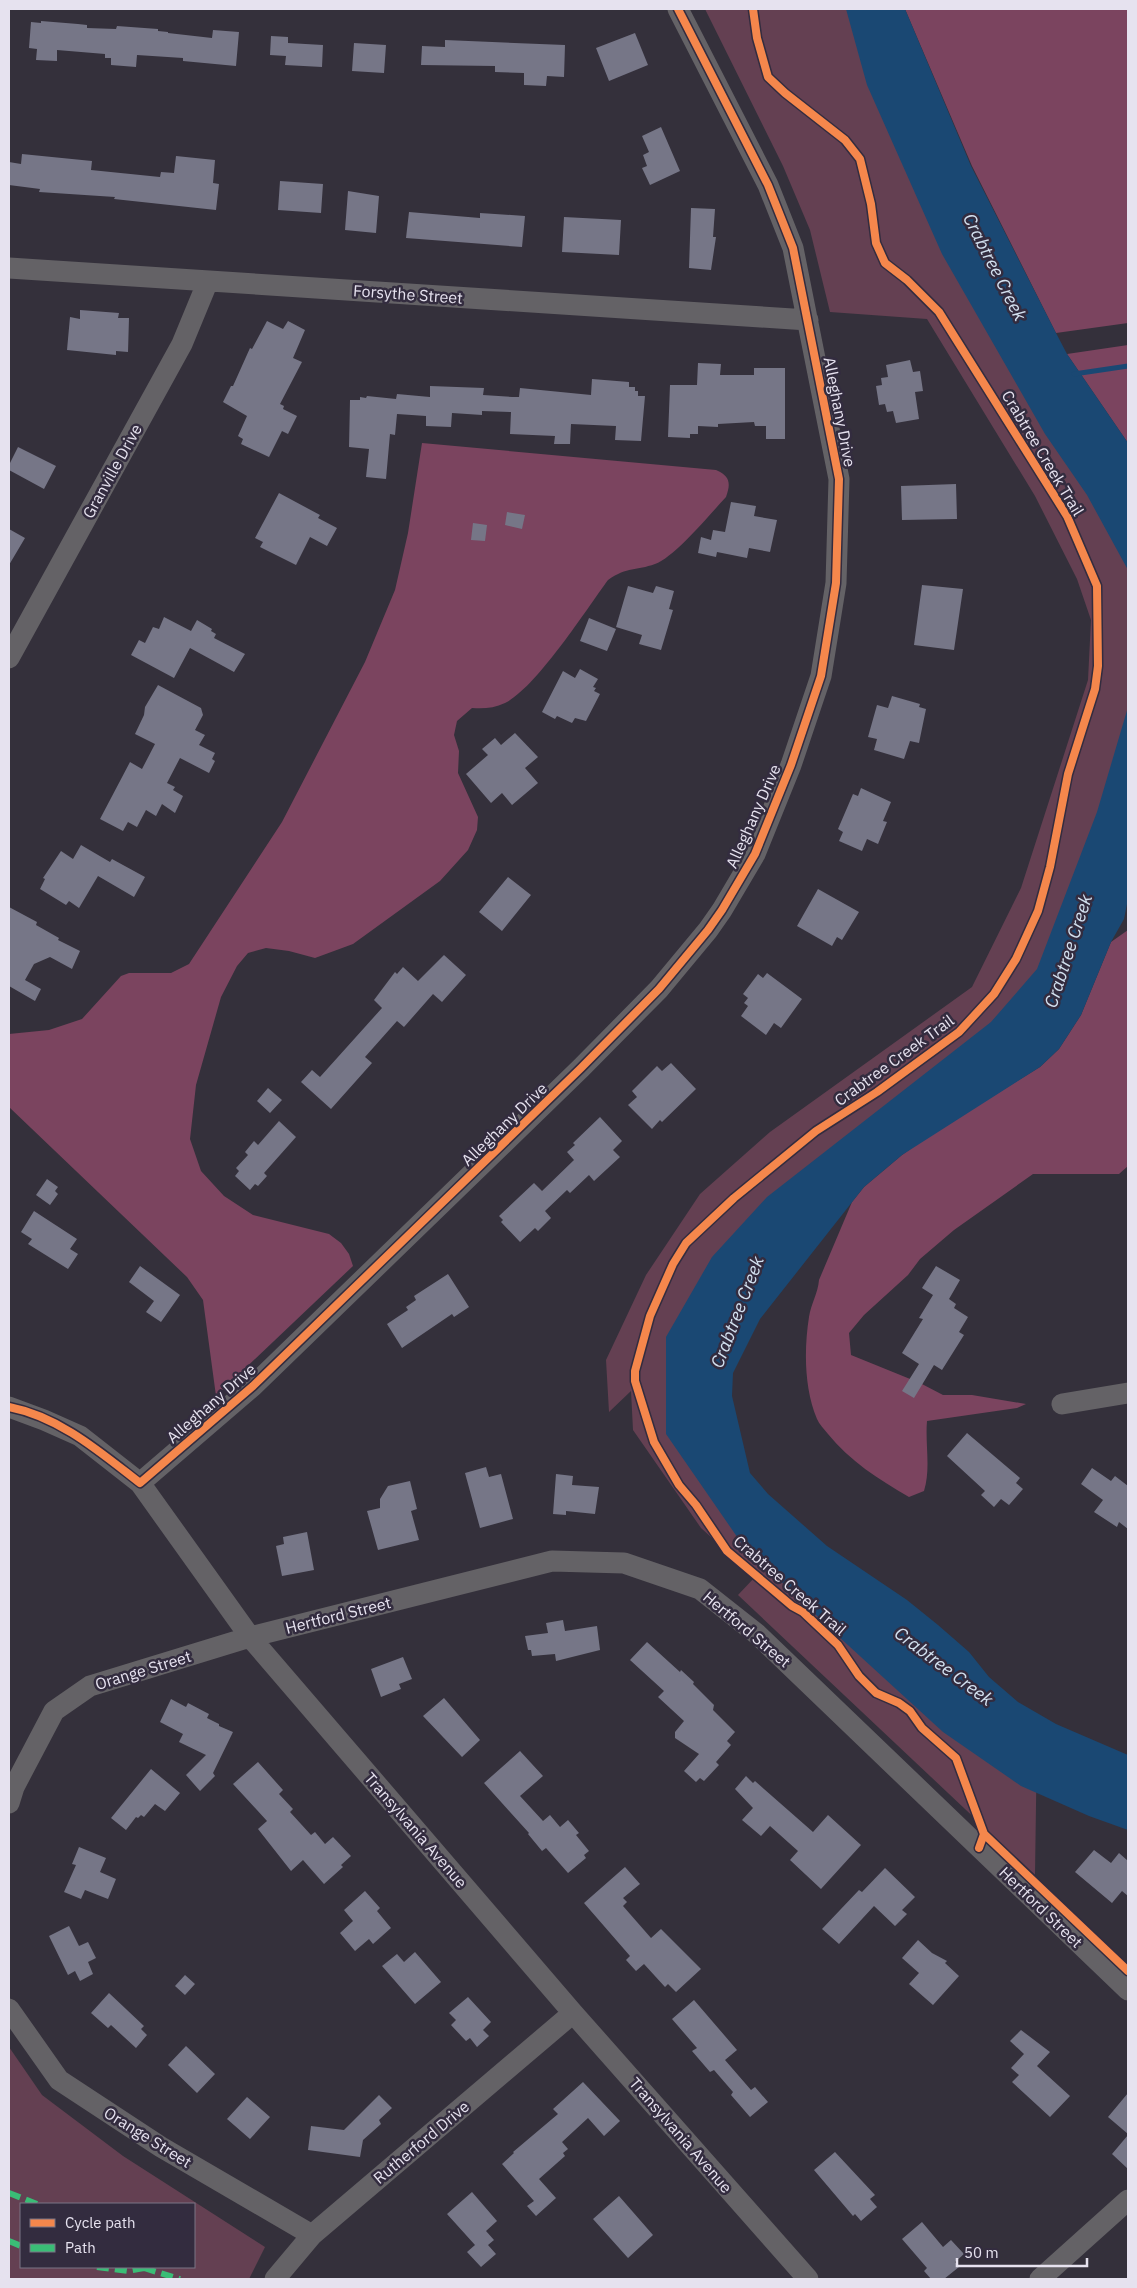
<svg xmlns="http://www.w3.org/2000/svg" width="1137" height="2288" font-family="'IBM Plex Sans',sans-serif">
	<rect width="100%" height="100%" fill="#34303b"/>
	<path fill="#644052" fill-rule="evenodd" d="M705,9H873L1128,510V803L1089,921L824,1196L701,1392L742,1495L1037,1736L1035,1875L738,1595L755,1577L701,1528L633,1430L631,1391L609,1412L606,1360L646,1275L700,1194L770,1132L972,987L1021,888L1088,680L1091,620L1077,579L1035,496L927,319L830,312L810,230L783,166Z
		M9,2047L42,2095L123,2156L265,2247L249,2279H9ZM21,2204H194V2267H21Z"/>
	<path fill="#7b445f" d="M905,9H1127L1128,323L1056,333L972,166Z
		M1128,345V443L1067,354Z
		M422,443L716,470C730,476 731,483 726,497C711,513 675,557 655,564C636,571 628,566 608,580C586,610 536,688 505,703C494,708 484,709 472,708L457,721L454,735L459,751L458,773L478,817L477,830L468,850L440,881L353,944L315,958L289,951L266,948L248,953L237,966L221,997L196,1085L190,1139L201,1171L224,1196L253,1215L329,1234L341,1243L349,1254L353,1266L216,1396L203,1300L187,1277L9,1107V1034L49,1030L82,1019L121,976L129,973H171L189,964L282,822L365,662L395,590L408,533Z
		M1128,930V1166L1119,1174H1033L954,1230L920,1259L908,1275L864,1315L849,1333L851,1355L920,1383L943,1395H972L1026,1404L1017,1408L927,1421C925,1444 931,1469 924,1491L909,1497C878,1479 850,1461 828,1434C824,1429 819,1424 817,1419C804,1388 804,1349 809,1317C811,1304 818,1293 819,1280L852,1202L864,1187L902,1155L930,1135L1040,1067L1059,1049L1081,1015L1111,942Z"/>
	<path fill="#1a4873" d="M846,9H905L971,166L1056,333L1067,354L1128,443V570L1087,495L1045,434L942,254L867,85Z
		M1128,707V899L1124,919L1111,942L1081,1015L1059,1049L1040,1067L902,1155L864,1187L760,1319L733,1373L732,1396L750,1473L768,1494L827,1546L907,1600L938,1625L969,1652L989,1677L1018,1702L1056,1724L1128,1755V1830L1089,1816L1021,1786L943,1732L838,1636L742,1544L666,1434V1337L712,1257L767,1197L991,1022L1037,969L1097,812Z"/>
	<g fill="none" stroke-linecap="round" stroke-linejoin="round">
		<path stroke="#1a4873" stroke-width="5" d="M1074,374L1128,366"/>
	</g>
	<path fill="#767687" d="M41,21L78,24L87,25V28L116,29L117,26L158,29V31L168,32V33L212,38L213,30L239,32L236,66L183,61V58L137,55L136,67L111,65V58H105V54L57,50V61L36,60L37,49L29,48L31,22L41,23Z
		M635,33L648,65L609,81L596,48Z
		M271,36L288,37V43L323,45L322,67L285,65L286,56L270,55Z
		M445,40L565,45L564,77L547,76L546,86L524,85V73L495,72V66L421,65L422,46L445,47Z
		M354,43L386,45L384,73L352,71Z
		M661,127L680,171L650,185L642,168L647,166L643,155L649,152L642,136Z
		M22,154L92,161L91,170L160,177L161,172L174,173L176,156L215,160L213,183L219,184L216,210L114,199L115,197L39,192L40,189L9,185V162L21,164Z
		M280,181L323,184L321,213L278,210Z
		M348,191L379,196L376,233L345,230Z
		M691,208L715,209L713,237H716L711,270L689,268Z
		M409,212L480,218V213L525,216L522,247L406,238Z
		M564,217L621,220L619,255L562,252Z
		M80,310L119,313L118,318H129L128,352L116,351V355L67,350L70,317L80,319Z
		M267,321L283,329L288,321L305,330L293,358L302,362L280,404L284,406L283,409L297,416L288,434L282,431L269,457L241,444L243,439L238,436L247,416L223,402L231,386H233L250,348L252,349Z
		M910,360L913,372L920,371L923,391L915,392L919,419L896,423L893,411L887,412L885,404L879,405L876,386L882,385L881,378L888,377L886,365Z
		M698,363L721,364L720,375H754V368H785V439H766V426H755L754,422L718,424V427L698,426V434H690V438L668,437L670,385H697Z
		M592,379L629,382V387H635V391H638V396H645L641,441L615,440L616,426L571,424L570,444H554L555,436L510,434L511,412L482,411V415L452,413L451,427L426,426V416L397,414L395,435L390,434L386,479L366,477L369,449L349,447L350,400H360V397L366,398L367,396L396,399L397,394L430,397V386L484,388L483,395L512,397H519L520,388L591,395Z
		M18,447L56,466L44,489L9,470V465Z
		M956,484L957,519L902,520L901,486Z
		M279,493L320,515L318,518L337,528L327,546L310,537L296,565L260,547L263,542L255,538Z
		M731,502L756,506L754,516L777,520L770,552L749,548L747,558L717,552L716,557L698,553L701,537L711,540L713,530L725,532Z
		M507,512L525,515L522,529L505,525Z
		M473,523L487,525L485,541L471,540Z
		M9,529L25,538L9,565Z
		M922,585L963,589L954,650L914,645Z
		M628,586L653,593L656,586L674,591L669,609L673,610L661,650L639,644L642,635L616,627Z
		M164,617L191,631L197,620L212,629L211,631L216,634L214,638L245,654L234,672L190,648L174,678L131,655L139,640L145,643L153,627L159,629Z
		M589,618L616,629L607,651L580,641Z
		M580,669L598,679L593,687L596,688L594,691L600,694L586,721L575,718L572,723L557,716L555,719L542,712L563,671L575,678Z
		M158,685L201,708L203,715L195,730L205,735L199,745L215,753L212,759L215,761L209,773L180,758L167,783L175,787L173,790L183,796L175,813L162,804L156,816L146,810L137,827L128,822L123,831L100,819L130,762L142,769L155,744L135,734L144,715L145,707Z
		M892,696L920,704L919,707L926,709L919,743L910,741L904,759L874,750L877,739L868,737L877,705L888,708Z
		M515,733L538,757L525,768L538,783L512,805L502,793L491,803L466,774L488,755L482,749L495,738L501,745Z
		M861,788L891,802L883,821L887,822L878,844L867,839L862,851L839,841L843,832L838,829L853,794L858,796Z
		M81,845L110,862L112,859L145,877L134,897L98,876L79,908L69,901L66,905L40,889L45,879L43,878L61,851L73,859Z
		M508,877L531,895L502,931L479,912Z
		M818,889L859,912L842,940L837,937L832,946L797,926Z
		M9,907L37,922L36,925L59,938L58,940L80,951L72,969L50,957L34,964L25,980L41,989L35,1001L9,986Z
		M444,955L466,975L442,1002L433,994L404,1027L397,1021L365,1057L372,1063L331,1109L301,1082L312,1070L320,1077L382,1008L374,1000L395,972L397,974L403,967L418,981Z
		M767,973L802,999L781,1028L774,1023L766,1035L741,1016L748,1006L744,1003L748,998L743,994L758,974L763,978Z
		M671,1063L696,1089L662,1122L660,1120L652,1129L628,1105L637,1097L632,1091L657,1066L662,1071Z
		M268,1088L282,1100L270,1113L257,1101Z
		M600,1117L622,1141L613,1150L620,1157L594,1181L589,1175L570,1193L567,1190L545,1211L551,1218L538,1231L535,1228L520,1242L501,1222L503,1220L499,1216L534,1183L542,1191L574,1160L567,1152L575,1145L573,1143Z
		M279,1121L296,1137L264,1173L267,1176L258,1186L255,1184L250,1190L235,1176L239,1171L236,1168L248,1155L245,1152L254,1141L258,1145Z
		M47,1179L58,1187L55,1191L58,1194L50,1205L36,1195Z
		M34,1211L77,1239L70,1249L78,1254L68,1269L28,1244L32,1239L21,1232Z
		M140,1266L180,1295L161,1322L146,1312L154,1301L129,1282Z
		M936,1266L960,1280L949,1299L956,1304L954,1308L968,1317L959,1332L964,1335L942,1370L934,1365L914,1398L902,1391L919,1364L902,1353L923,1319L919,1318L933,1295L922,1288Z
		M448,1274L469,1307L454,1317L452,1314L402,1348L387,1324L408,1310L406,1307L416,1300L414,1296Z
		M967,1433L1020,1478L1016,1483L1023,1489L1009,1505L1001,1499L994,1507L981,1495L985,1491L947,1456Z
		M486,1467L489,1477L501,1474L513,1519L480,1528L465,1473Z
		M1092,1468L1111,1481L1115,1476L1128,1486V1529L1119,1522L1117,1527L1094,1512L1103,1500L1081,1484Z
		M556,1474L573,1476L572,1485L599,1487L595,1514L566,1511V1515L553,1514Z
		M410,1481L417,1509L411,1511L419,1540L378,1550L367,1511L380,1508V1499L388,1486Z
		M307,1532L314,1570L282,1576L276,1546L284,1544L283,1537Z
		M563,1620L565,1631L597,1626L600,1650L556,1661L555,1654L532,1656L531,1650H528L525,1636L548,1633L546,1623Z
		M647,1642L680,1672L681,1670L694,1682L693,1684L714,1705L713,1710L735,1732L727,1741L731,1745L716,1762L719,1765L704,1781L700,1778L696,1782L684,1771L699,1754L675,1738V1732L684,1721L658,1697L664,1691L630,1660Z
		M403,1657L412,1679L399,1684L401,1689L381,1697L371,1669Z
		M444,1698L480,1740L462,1757L423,1716Z
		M171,1699L186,1707L188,1703L209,1714L207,1718L219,1724V1726L233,1732L213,1773L215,1776L200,1791L186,1775L206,1755L179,1742L183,1734L160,1722Z
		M520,1751L543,1776L520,1796L543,1821L550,1815L560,1827L568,1820L579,1833L576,1835L589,1851L584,1855L586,1858L568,1873L546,1848L542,1851L528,1834L529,1833L484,1783Z
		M258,1762L283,1790L279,1794L293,1809L290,1812L311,1835L315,1832L325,1844L333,1837L351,1856L341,1865L343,1867L324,1884L303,1860L291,1871L258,1829L267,1821L233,1784Z
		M151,1769L180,1793L165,1811L155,1804L144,1817L141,1815L138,1818L136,1817L126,1830L111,1818Z
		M746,1776L753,1783L755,1781L813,1832L828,1815L861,1845L821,1889L790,1860L798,1851L770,1826L761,1836L742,1820L753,1808L735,1789Z
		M79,1847L106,1858L100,1872L116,1879L108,1899L85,1890L81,1899L64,1892L76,1865L72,1864Z
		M1094,1850L1111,1863L1119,1853L1128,1861V1896L1122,1891L1112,1903L1075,1872Z
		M625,1867L640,1884L623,1898L627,1902L623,1906L651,1938L661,1929L701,1969L676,1992L668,1984L665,1987L644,1964L636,1971L626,1960L630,1956L584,1903Z
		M885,1868L915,1897L902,1910L907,1914L895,1926L874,1906L839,1944L822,1929L859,1890L862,1892Z
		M365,1891L380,1908L377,1911L391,1928L373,1944L369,1939L355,1951L340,1933L353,1921L344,1910Z
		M69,1926L79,1946L88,1942L96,1958L88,1962L93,1974L80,1981L75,1971L68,1975L49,1936Z
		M918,1940L932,1953L947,1961L945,1963L959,1976L933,2005L909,1984L919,1973L902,1958Z
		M415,1952L441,1982L415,2004L382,1966L397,1954L404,1962Z
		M185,1975L195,1984L185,1995L175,1986Z
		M109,1993L144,2026L141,2029L147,2035L136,2048L111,2025L108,2028L91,2013Z
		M468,1997L491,2022L483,2030L489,2036L477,2047L470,2038L466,2041L451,2025L456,2020L449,2013Z
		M694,2000L737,2050L725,2060L751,2090L755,2087L768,2102L750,2117L731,2095L733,2092L714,2070L710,2072L692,2051L697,2048L672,2019Z
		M1021,2030L1050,2052L1037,2066L1070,2096L1050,2117L1012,2082L1019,2075L1011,2068L1024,2054L1010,2041Z
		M186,2046L215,2074L197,2093L168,2065Z
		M583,2082L620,2121L604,2136L588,2118L562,2142L568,2149L563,2153L565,2156L539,2179L556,2198L536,2216L527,2206L534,2201L502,2164L514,2153L513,2152L558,2114L553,2109Z
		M1128,2093V2134L1108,2117Z
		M379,2095L392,2108L379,2120L381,2124L363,2140L360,2157L308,2150L311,2126L344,2130Z
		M247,2097L270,2117L250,2139L227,2119Z
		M1128,2135V2169L1112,2154Z
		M835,2152L875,2195L870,2199L877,2207L861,2221L855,2214L853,2216L814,2170Z
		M472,2192L497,2221L486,2231L494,2240L488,2245L496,2254L481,2267L467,2252L475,2245L447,2214Z
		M619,2196L653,2235L628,2258L593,2219Z
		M922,2222L943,2247L951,2240L964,2254L955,2262L959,2267L944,2279H931L924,2271L927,2268L902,2239Z"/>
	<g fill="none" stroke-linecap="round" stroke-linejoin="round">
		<path stroke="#666368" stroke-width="3" stroke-dasharray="4 2.5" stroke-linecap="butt" d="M961,1771L978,1820"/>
		<path stroke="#646266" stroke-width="21" d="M9,268L808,320
			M9,658L182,344L208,281
			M1062,1404L1128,1393
			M9,1407L44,1420L80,1436L140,1483L250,1637L573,2013L808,2279
			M140,1483L253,1386L581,1068L659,989L708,930L722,910L755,854L791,765L821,676L836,583L839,479L793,248L768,185L678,9
			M9,1803L14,1787L54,1711L90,1686L250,1637L552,1561L624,1563L700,1589L757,1634L1128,1990
			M9,2009L59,2080L161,2147L312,2235
			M275,2279L312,2235L573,2013
			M1040,2279L1128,2200"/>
		<path stroke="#3abd76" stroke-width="6" stroke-dasharray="12 6" stroke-linecap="butt" d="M9,2193L37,2204
			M9,2241L21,2246
			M97,2267L128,2271L144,2268L143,2267
			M144,2268L180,2279"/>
		<defs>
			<path id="cycleway" d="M753,9L757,38L768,77L785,93L845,140L860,159L871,204L876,243L885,263L907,280L939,312L1067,516L1097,586L1098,666L1095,689L1068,774L1050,867L1038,911L1016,959L994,994L959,1032L877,1092L816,1131L734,1198L686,1243L673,1264L650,1316L635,1371V1381L654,1442L679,1485L696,1505L727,1551L792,1606L803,1612L838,1645L859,1676L876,1693L899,1703L910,1711L922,1728L956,1758L984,1834L979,1848
				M9,1407C60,1417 100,1452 140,1483L253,1386L581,1068L659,989L708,930L722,910L755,854L791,765L821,676L836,583L839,479L793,248L768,185L678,9
				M984,1834L1128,1971"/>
		</defs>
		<use href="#cycleway" stroke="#332c3f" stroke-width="11"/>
		<use href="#cycleway" stroke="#f5874c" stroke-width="8"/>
	</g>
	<g text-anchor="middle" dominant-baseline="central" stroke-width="5" stroke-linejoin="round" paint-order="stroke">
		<g font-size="16" fill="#e6e2ef" stroke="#332c3f">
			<text transform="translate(408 294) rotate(4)">Forsythe Street</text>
			<text transform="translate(840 412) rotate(79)">Alleghany Drive</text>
			<text transform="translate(1043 453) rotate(59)">Crabtree Creek Trail</text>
			<text transform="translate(112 471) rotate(-61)">Granville Drive</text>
			<text transform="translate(753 816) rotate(-66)">Alleghany Drive</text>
			<text transform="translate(894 1060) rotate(-36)">Crabtree Creek Trail</text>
			<text transform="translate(504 1124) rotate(-44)">Alleghany Drive</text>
			<text transform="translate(211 1403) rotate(-41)">Alleghany Drive</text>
			<text transform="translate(790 1585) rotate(41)">Crabtree Creek Trail</text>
			<text transform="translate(338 1615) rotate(-14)">Hertford Street</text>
			<text transform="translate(747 1629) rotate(40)">Hertford Street</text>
			<text transform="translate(143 1670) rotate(-17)">Orange Street</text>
			<text transform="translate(416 1830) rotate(49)">Transylvania Avenue</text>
			<text transform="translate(1041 1907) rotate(44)">Hertford Street</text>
			<text transform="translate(681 2135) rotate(49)">Transylvania Avenue</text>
			<text transform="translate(148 2137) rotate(32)">Orange Street</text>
			<text transform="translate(421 2142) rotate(-40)">Rutherford Drive</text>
		</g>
		<g font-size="18" font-style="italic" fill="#d3e1f0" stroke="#332c3f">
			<text transform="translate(995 267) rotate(63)">Crabtree Creek</text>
			<text transform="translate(1068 951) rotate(-72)">Crabtree Creek</text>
			<text transform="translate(737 1312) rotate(-69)">Crabtree Creek</text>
			<text transform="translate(944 1666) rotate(37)">Crabtree Creek</text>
		</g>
	</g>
	<rect width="1137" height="2288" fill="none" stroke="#e6e2ef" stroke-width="20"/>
	<rect x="20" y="2203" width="175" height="65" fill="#332c3f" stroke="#7b7585"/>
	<rect x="30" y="2219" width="25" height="8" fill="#f5874c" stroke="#7b7585"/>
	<text x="65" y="2228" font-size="15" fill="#e6e2ef">Cycle path</text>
	<rect x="30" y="2244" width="25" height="8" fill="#3abd76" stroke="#7b7585"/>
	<text x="65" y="2253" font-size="15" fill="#e6e2ef">Path</text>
	<path d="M957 2258v8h130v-8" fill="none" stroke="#e6e2ef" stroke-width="2.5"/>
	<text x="964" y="2258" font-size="15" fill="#e6e2ef" stroke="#332c3f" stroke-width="4" paint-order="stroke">50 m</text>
</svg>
